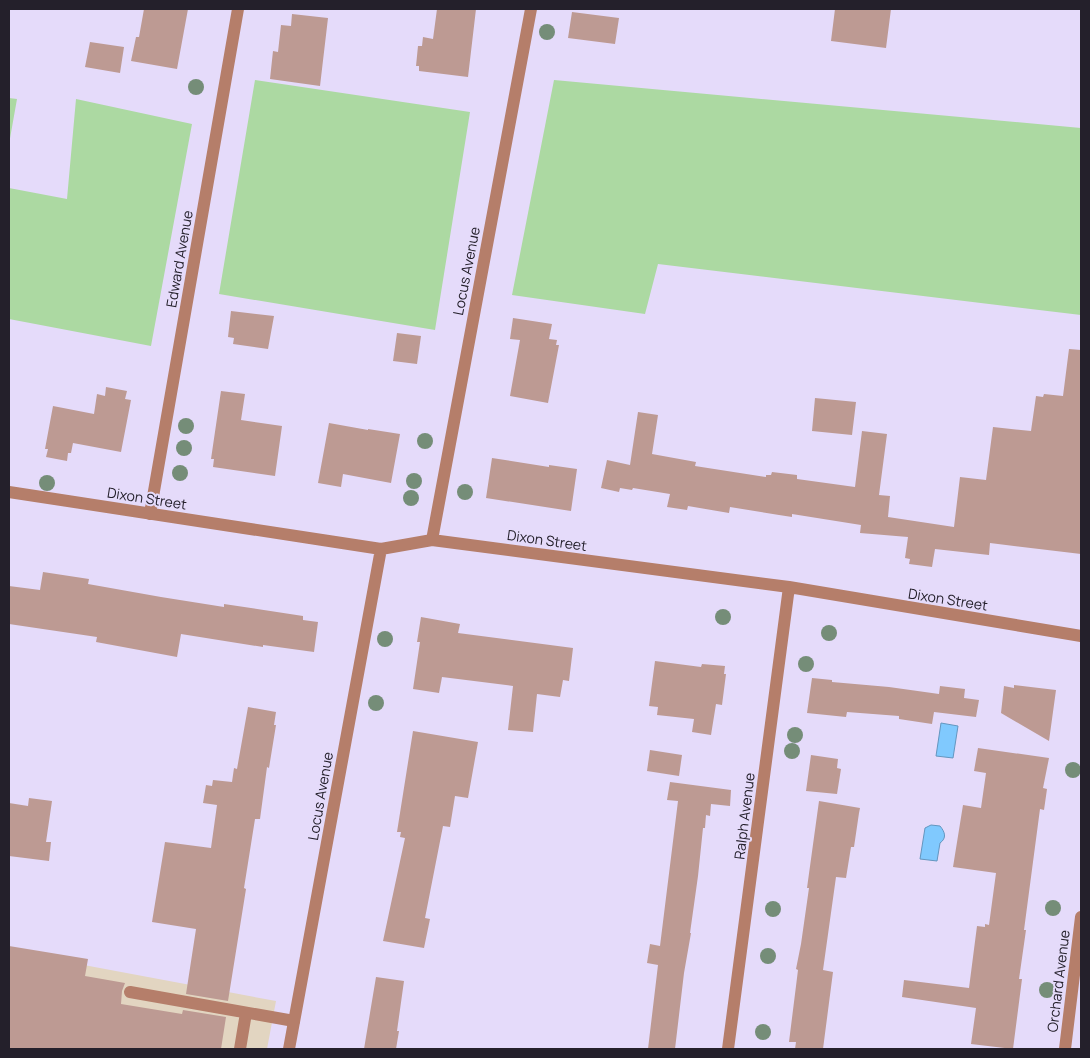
<svg xmlns="http://www.w3.org/2000/svg" width="1090" height="1058" font-family="Manrope,sans-serif">
	<rect width="100%" height="100%" fill="#e5dbfa"/>
	<path fill="#e2d5c1" d="M9,951L276,1001L267,1049H9Z"/>
	<path fill="#acd9a2" d="M255,80L470,112L435,330L219,294Z
		M554,80L1081,128V315L658,264L645,314L512,295Z
		M9,98L17,99L9,144Z
		M76,99L192,124L151,346L9,319V188L67,199Z"/>
	<path fill="#80c9fe" stroke="#6496bf" d="M941,723L958,726L953,758L936,756Z
		M931,825L940,826C945,832 947,838 940,843L937,861L920,859L925,828Z"/>
	<path fill="#bd9a93" d="M144,9H188L177,69L131,61L136,37H139Z
		M437,9H476L468,77L419,71V66H416L418,46H422L423,37L433,39Z
		M835,9H891L886,48L831,41Z
		M572,12L619,18L615,44L568,38Z
		M292,14L328,18L320,86L270,79L273,51L278,52L281,25L291,26Z
		M90,42L124,47L120,73L85,67Z
		M231,311L274,316L268,349L233,344L234,338L228,337Z
		M513,318L552,324L549,339L557,340L556,345H559L548,403L510,396L520,340L510,339Z
		M397,333L421,336L417,364L393,361Z
		M1069,349L1081,350V554L990,543L989,555L935,549L932,567L909,564L910,559L905,558L908,537L860,533L861,525L792,514V517L779,515L730,507L729,513L688,506L687,510L667,507L670,494L633,488L632,490L620,488L619,492L601,488L607,460L630,465L638,412L658,415L652,454L696,462L695,466L766,477V475H771L772,472L797,475V479L855,487L862,431L887,434L879,495L890,496L888,517L954,527L960,477L986,480L993,427L1031,431L1036,396L1043,397L1044,394L1063,396Z
		M106,387L127,391L125,399L131,400L121,452L73,443L71,453H68L67,461L46,457L48,449H45L53,406L94,414L97,394L105,396Z
		M221,391L245,394L241,420L282,426L275,476L213,467L214,459H211Z
		M815,398L856,402L852,435L812,431Z
		M329,423L368,430V429L400,434L391,483L343,474L341,487L318,483Z
		M492,458L549,467V465L577,469L571,511L486,498Z
		M43,572L89,579L88,584L161,597L224,607V604L303,616V620L318,622L314,652L263,645V647L181,634L177,657L96,642L97,637L9,624V586L40,590Z
		M421,617L460,624L458,633L573,648L569,681L563,680L560,697L537,694L533,732L508,730L513,686L442,677L439,693L413,689L420,642H417Z
		M655,661L701,667L702,664L725,666L724,674H726L722,705L716,704L711,735L692,732L694,719L657,715L658,707L649,706Z
		M812,678L832,680V682L889,687L939,694L940,686L965,689L964,698L979,700L976,717L934,712L932,724L899,719V716L847,712L846,717L807,713Z
		M1014,685L1056,690L1049,741L1001,713L1004,686L1014,688Z
		M248,707L276,712L274,725H276L269,768L267,767L260,819H255L244,888L246,889L228,1001L186,994L196,929L152,922L165,842L211,848L217,805L203,803L206,785L212,786L213,780L232,782L234,768L237,769Z
		M413,731L478,742L468,798L455,796L450,827L443,826L425,918L430,919L424,948L383,941L405,838L400,837L401,832H397Z
		M978,748L1049,758L1043,788L1047,789L1044,810L1040,809L1024,930H1026L1019,979H1022L1013,1049L971,1044L976,1008L902,997L904,980L969,988L977,926L985,927V924L989,925L996,873L953,867L963,805L981,808L986,773L974,771Z
		M650,750L682,755L679,776L647,771Z
		M811,755L838,759L837,768L841,769L837,794L806,791Z
		M670,782L731,790L730,806L711,804L710,816L706,815L705,828H703L698,876L690,933H691L684,973L675,1049H648L658,965L647,963L650,944L660,946L678,801L667,800Z
		M29,798L52,801L46,842H51L49,861L9,856V803L28,806Z
		M819,801L860,808L859,813L854,847H851L846,878L836,877L823,970L833,972L823,1049H795L796,1042H789L798,970L796,969L801,944L809,888H807Z
		M9,946L88,959L85,976L125,983L122,991L121,1004L182,1014L183,1010L226,1017L221,1049H9Z
		M376,977L404,981L397,1031H399L396,1049H364Z"/>
	<g fill="none" stroke-linecap="round" stroke-linejoin="round">
		<path stroke="#b57e6a" stroke-width="12" d="M130,992L294,1021
			M240,1049L246,1013"/>
		<path stroke="#b57e6a" stroke-width="12" d="M9,492L381,549L432,540L789,587L1081,636
			M150,514L238,9
			M432,540L531,9
			M289,1049L381,549
			M728,1049L789,587
			M1065,1049L1081,917"/>
	</g>
	<g fill="#758d78">
		<circle cx="547" cy="32" r="8"/>
		<circle cx="196" cy="87" r="8"/>
		<circle cx="186" cy="426" r="8"/>
		<circle cx="425" cy="441" r="8"/>
		<circle cx="184" cy="448" r="8"/>
		<circle cx="180" cy="473" r="8"/>
		<circle cx="414" cy="481" r="8"/>
		<circle cx="47" cy="483" r="8"/>
		<circle cx="465" cy="492" r="8"/>
		<circle cx="411" cy="498" r="8"/>
		<circle cx="723" cy="617" r="8"/>
		<circle cx="829" cy="633" r="8"/>
		<circle cx="385" cy="639" r="8"/>
		<circle cx="806" cy="664" r="8"/>
		<circle cx="376" cy="703" r="8"/>
		<circle cx="795" cy="735" r="8"/>
		<circle cx="792" cy="751" r="8"/>
		<circle cx="1073" cy="770" r="8"/>
		<circle cx="1053" cy="908" r="8"/>
		<circle cx="773" cy="909" r="8"/>
		<circle cx="768" cy="956" r="8"/>
		<circle cx="1047" cy="990" r="8"/>
		<circle cx="763" cy="1032" r="8"/>
	</g>
	<g text-anchor="middle" dominant-baseline="central" stroke-width="4" stroke-linejoin="round" paint-order="stroke">
		<g font-size="14" fill="#24202b" stroke="#e5dbfa">
			<text transform="translate(179 259) rotate(-80)">Edward Avenue</text>
			<text transform="translate(466 271) rotate(-79)">Locus Avenue</text>
			<text transform="translate(147 498) rotate(9)">Dixon Street</text>
			<text transform="translate(547 540) rotate(8)">Dixon Street</text>
			<text transform="translate(948 599) rotate(9)">Dixon Street</text>
			<text transform="translate(320 796) rotate(-80)">Locus Avenue</text>
			<text transform="translate(744 816) rotate(-83)">Ralph Avenue</text>
			<text transform="translate(1058 981) rotate(-83)">Orchard Avenue</text>
		</g>
	</g>
	<rect width="1090" height="1058" fill="none" stroke="#24202b" stroke-width="20"/>
</svg>
